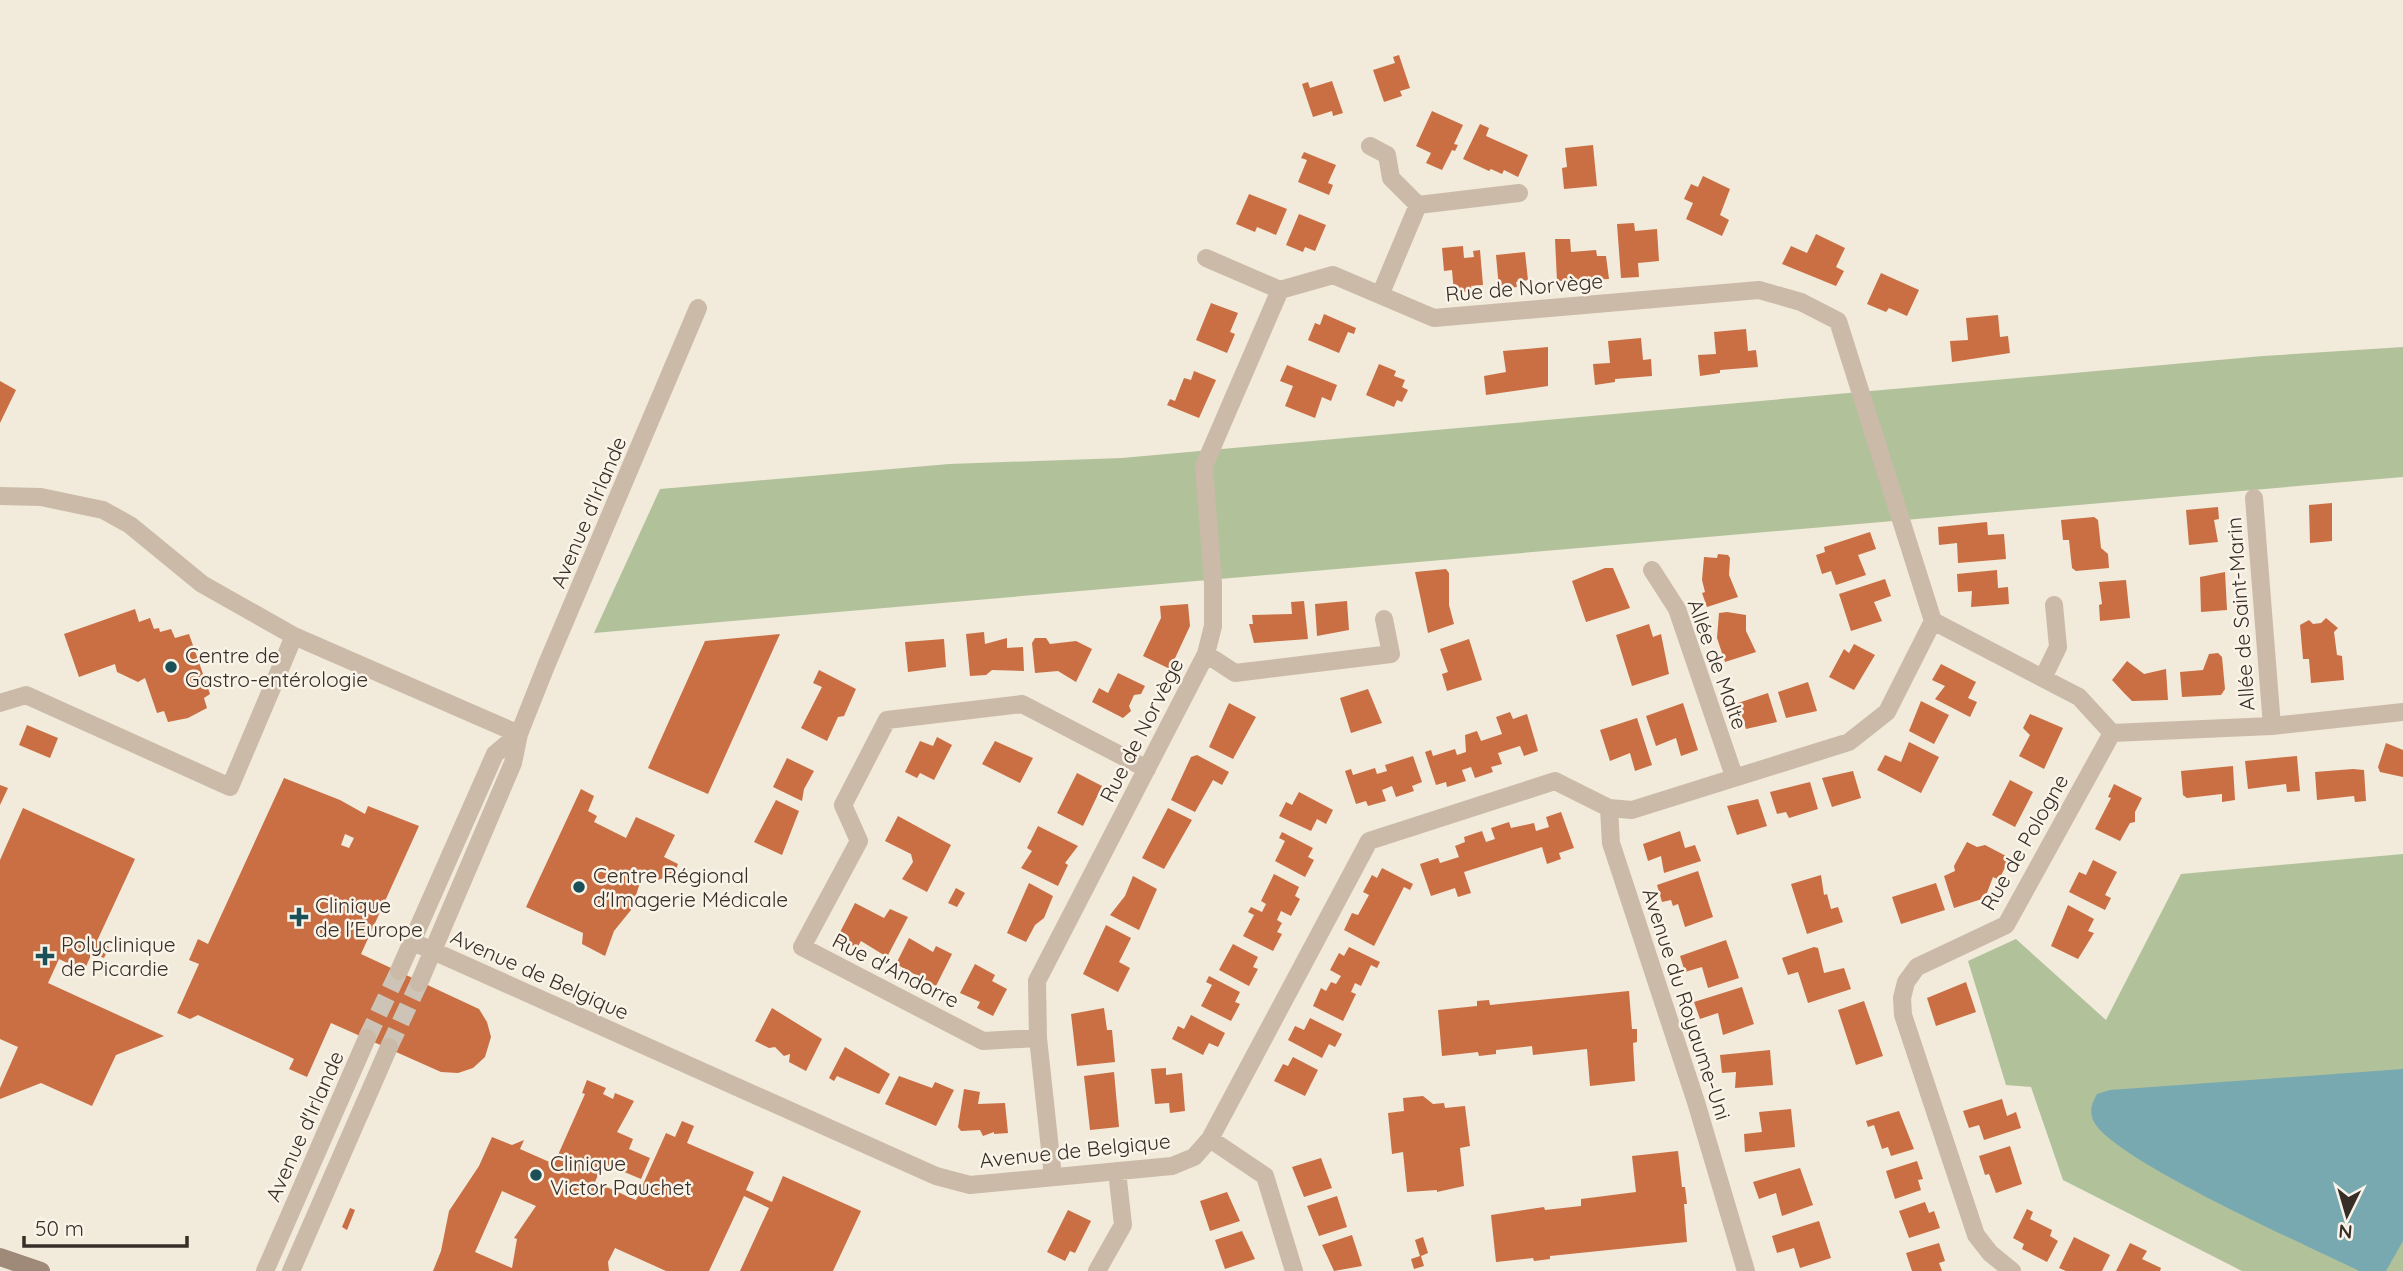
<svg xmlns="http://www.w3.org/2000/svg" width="2403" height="1271" font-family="Quicksand,sans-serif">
	<rect width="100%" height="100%" fill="#f2eadb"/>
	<path fill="#b1c29b" d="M2403,347V477L594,633L660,489L949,464L1122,458L2263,356Z
		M2403,854V1271H2242L2063,1180L2031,1087L2006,1085L1968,961L2016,939L2106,1020L2181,874Z"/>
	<path fill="#79a9b0" d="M2403,1069V1241L2386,1271H2359C2313,1248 2108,1158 2093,1120C2089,1110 2092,1103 2097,1094L2110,1090Z"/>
	<path fill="#c96f43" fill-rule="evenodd" d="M1399,55L1410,88L1400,91L1402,96L1384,102L1373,70L1395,63L1393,57Z
		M1332,81L1343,113L1333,116L1332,111L1313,117L1302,84L1308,82L1310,88Z
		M1432,111L1463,125L1454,144L1458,145L1455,151L1452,150L1442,170L1426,163L1431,153L1416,146Z
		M1480,124L1489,128L1486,136L1528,155L1518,177L1504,170L1502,174L1491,169L1489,171L1463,159Z
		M1593,145L1597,186L1564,189L1562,168L1567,167L1565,148Z
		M1304,152L1336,165L1328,183L1333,185L1329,195L1298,182L1307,160L1301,158Z
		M1703,176L1730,189L1720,215L1729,220L1722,236L1686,219L1693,203L1684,199L1691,184L1698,187Z
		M1249,194L1287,209L1276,235L1257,227L1255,232L1236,224Z
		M1299,214L1326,225L1315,251L1305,247L1303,252L1286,245Z
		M1634,223L1635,231L1657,229L1659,261L1638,263L1639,277L1621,278L1617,224Z
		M1816,234L1845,248L1836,267L1844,271L1836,286L1782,264L1791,246L1807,253Z
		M1555,239H1570L1571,252L1596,250L1597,256H1606L1609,279L1557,281Z
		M1463,246L1464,258L1474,257L1473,251L1480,250L1483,285L1471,286L1472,291L1454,293L1452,270L1444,271L1442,248Z
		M1525,252L1528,280L1516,282L1517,287L1499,289L1496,255Z
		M1881,273L1919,290L1907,316L1889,308L1886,312L1867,304Z
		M1211,303L1238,313L1230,332L1235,334L1227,353L1196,340Z
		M1324,314L1356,328L1354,334L1348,332L1339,353L1308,340L1315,323L1320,325Z
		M1998,315L2000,337L2008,336L2010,353L1952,362L1950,341L1968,340L1966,318Z
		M1746,329L1748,351L1756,350L1758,367L1720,370V373L1700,376L1698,355L1716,354L1714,332Z
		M1641,338L1643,360L1651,359L1652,376L1615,379V382L1595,385L1593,364L1610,363L1608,341Z
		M1548,347V386L1486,395L1484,376L1506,372L1503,351Z
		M1379,364L1396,371L1394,376L1405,380L1402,387L1408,390L1402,402L1397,400L1394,407L1366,395Z
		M1287,365L1337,385L1331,401L1322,397L1315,418L1285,406L1293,386L1280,381Z
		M1194,371L1216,380L1199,418L1167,405L1170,399L1175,401L1184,378L1191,380Z
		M0,381L16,390L0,423Z
		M2332,503V541L2310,543L2309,505Z
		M2218,507L2219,519L2214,520L2218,542L2189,545L2186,510Z
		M2094,517L2098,520L2101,548L2108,554L2109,568L2076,571L2072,568L2069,540H2063L2061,520Z
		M1987,522L1988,535L2004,534L2006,559L1958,563L1957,543L1939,545L1938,527Z
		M1870,532L1876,549L1858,555L1866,575L1836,585L1831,571L1822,574L1816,555L1825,552L1824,547Z
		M1718,554L1728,555L1730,558L1729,575L1738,597L1707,607L1702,593L1705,592L1702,580L1704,557L1717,558Z
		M1605,568H1613L1630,608L1586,622L1572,581Z
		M1446,569L1449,573V605L1454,624L1428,633L1415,572Z
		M1997,570L1998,588L2008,587L2009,604L1971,607L1972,591L1958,592L1957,574Z
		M2225,572L2227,610L2201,612L2200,577Z
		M1885,579L1891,596L1874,602L1882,621L1851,631L1839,594Z
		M2126,580L2130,618L2100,621L2099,605L2102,604L2099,582Z
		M1304,601L1308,639L1254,643L1249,624H1253L1252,615L1292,614L1291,602Z
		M1347,601L1349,630L1317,636L1315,604Z
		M1188,604L1190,626L1170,669L1143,656L1161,618L1160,606Z
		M135,609L139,622L150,618L154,629L159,628L160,632L171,629L175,638L189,634L210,694L204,698L207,708L188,718L168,722L164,711L157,713L145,678L138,682L117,672L115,664L79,677L64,634Z
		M1727,612L1746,615V631L1756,652L1725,662L1717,638L1719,613Z
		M2326,618L2338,628L2334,632L2337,655L2342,656L2344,680L2311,683L2309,659H2303L2300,625L2309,620L2313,624L2321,623Z
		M1649,624L1653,637L1661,634L1669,674L1632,686L1616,635Z
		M984,632L985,644L1007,638V648L1023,647L1024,671L992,670L986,675L970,676L966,634Z
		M780,634L708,794L648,768L705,641Z
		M1035,638H1046L1050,644L1076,641L1092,649L1076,682L1058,671L1035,673L1032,643Z
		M944,639L946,667L908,672L905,642Z
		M1469,639L1482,680L1447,691L1442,674L1448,672L1440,649Z
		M1854,644L1875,655L1854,690L1829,677L1844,649L1849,653Z
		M2218,653L2222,657L2225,689L2221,695L2182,697L2180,672L2203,670L2209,654Z
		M2127,661L2144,674L2166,669L2168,700L2132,701L2124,693L2112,680Z
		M1941,664L1976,682L1968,698L1977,702L1970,717L1935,699L1945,686L1932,680Z
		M819,670L856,689L844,716L838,717L827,741L801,728L822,687L813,683Z
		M1118,673L1145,686L1141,694L1134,695L1129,706L1131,711L1123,718L1092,702L1099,688L1108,693Z
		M1808,682L1817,711L1786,718L1778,692Z
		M1368,689L1382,723L1351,733L1340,698Z
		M1768,693L1777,722L1746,729L1738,703Z
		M1921,701L1949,715L1934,744L1909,731Z
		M1229,703L1256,717L1233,759L1209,747Z
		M1683,703L1698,750L1681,756L1676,738L1656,746L1646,716Z
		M1510,712L1513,719L1527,714L1538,751L1524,756L1520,746L1498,753L1502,764L1491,767L1493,772L1475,778L1471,767L1462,770L1466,781L1447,787L1446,782L1436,785L1425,752L1431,750L1433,756L1455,749L1457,755L1466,752L1465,735L1477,731L1481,741L1502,734L1496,717Z
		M2030,714L2063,728L2044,769L2019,756L2030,735L2023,728Z
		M1637,718L1652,765L1635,771L1630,753L1610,761L1600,730Z
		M27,725L58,738L50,758L19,745Z
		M937,737L952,745L934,780L920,773L917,778L905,772L920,741L933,746Z
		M995,741L1033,758L1020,783L982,764Z
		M1909,742L1939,757L1921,793L1877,770L1885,755L1901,762Z
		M2386,743L2403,750V777L2380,772L2378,767Z
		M1197,755L1229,772L1222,785L1213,780L1195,812L1171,800L1191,757Z
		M1413,756L1422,782L1412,786L1414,791L1396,797L1392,786L1382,790L1386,801L1368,806L1366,801L1356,804L1345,771L1351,769L1353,775L1375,768L1377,774L1387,771L1385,765Z
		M2297,756L2300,791L2287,792L2286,784L2248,789L2245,761Z
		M787,758L814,771L804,789L802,801L773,787Z
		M2233,766L2235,800L2222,802V794L2187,798L2183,795L2181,771Z
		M2353,769L2364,770L2366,801L2355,802L2354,796L2317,800L2315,772Z
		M1853,771L1861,798L1832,807L1822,778Z
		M1077,773L1102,786L1083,826L1057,813Z
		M284,778L340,800L365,814L368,806L419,826L361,954L479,1009L487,1022L491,1037L485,1057L473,1068L458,1073L441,1072L331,1023L307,1077L289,1069L294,1059L288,1056L198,1015L190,1019L177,1013L199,964L189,960L198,939L208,944ZM345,834L354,838L349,848L341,845Z
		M2010,780L2033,792L2015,827L1992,815Z
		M1810,782L1818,809L1789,818L1786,812L1777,814L1770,792Z
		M2114,784L2142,798L2135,812V822L2130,823L2120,841L2095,829L2111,798L2108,797Z
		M0,785L8,788L0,805Z
		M581,789L594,796L588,811L597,816L594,822L626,838L636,817L675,835L664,857L678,864L674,874L658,880L643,874L631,910L614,931L605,956L582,944L583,933L526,907Z
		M1299,792L1333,810L1326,824L1317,819L1311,831L1279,816L1286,802L1292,805Z
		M1758,799L1767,826L1737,835L1727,806Z
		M776,800L799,811L782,855L754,842Z
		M23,808L135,859L97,941L109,947L104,958L92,953L84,971L59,959L48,983L164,1036L116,1055L92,1106L41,1083L0,1099V1088L18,1047L0,1039V860Z
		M1168,808L1192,820L1164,869L1142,858Z
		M1561,812L1574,848L1559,853L1561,859L1547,864L1542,847L1464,872L1471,893L1458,897L1455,888L1431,896L1420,864L1438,858L1440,863L1459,857L1455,846L1465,842L1464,837L1482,831L1486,842L1495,839L1491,828L1509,822L1511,828L1534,823L1536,831L1549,827L1546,817Z
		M898,816L951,845L927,892L902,879L913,862L911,854L885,841Z
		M1038,826L1078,846L1065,863L1068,865L1058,886L1021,868L1032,851L1027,848Z
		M1680,831L1685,848L1695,845L1701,861L1664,873L1661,856L1648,861L1643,844Z
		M1282,832L1313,848L1308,857L1314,860L1305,877L1275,861L1285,841L1279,838Z
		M1967,842L1977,847L1985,845L2006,856L2008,861L1999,880L1993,877L1985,898L1954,908L1944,876L1955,871L1954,866Z
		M2093,860L2117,872L2105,895L2111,898L2105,910L2069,892L2079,872L2086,875Z
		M1382,868L1413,884L1410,890L1404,887L1374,946L1344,930L1352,913L1358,915L1369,895L1363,892L1372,875L1377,878Z
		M1698,871L1713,917L1685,927L1678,904L1673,906L1671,900L1662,902L1657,885Z
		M1274,874L1299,887L1295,896L1300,899L1291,916L1281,911L1277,920L1282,923L1277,932L1282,934L1273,951L1243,936L1254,915L1248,912L1251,907L1262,912L1266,904L1261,901Z
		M1821,875L1824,895L1827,894L1831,909L1838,907L1843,922L1807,934L1791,884Z
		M1133,876L1157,889L1139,930L1110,915L1125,896Z
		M1029,883L1053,896L1044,918L1035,925L1026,942L1007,933Z
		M1936,883L1945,910L1901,924L1892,897Z
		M956,888L965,893L957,907L948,903Z
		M855,903L884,918L890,909L908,917L887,957L861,941L857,948L837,938Z
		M2068,905L2094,919L2088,931L2094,933L2078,959L2051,946Z
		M1106,925L1131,938L1119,962L1130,968L1118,992L1083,974Z
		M909,938L933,952L936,946L952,954L936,986L896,964Z
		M1726,940L1739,978L1708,988L1702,967L1685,972L1680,956Z
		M1233,944L1258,957L1253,967L1258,969L1249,986L1219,970Z
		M1349,947L1380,962L1377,968L1371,965L1361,986L1355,983L1351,992L1356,994L1343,1021L1313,1006L1321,988L1326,991L1331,982L1336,984L1341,976L1330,970L1339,953L1344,956Z
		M1814,947L1818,948L1824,973L1844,968L1851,989L1808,1003L1798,972L1788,975L1782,958Z
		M975,964L995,975L992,981L1007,989L993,1016L977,1008L980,1002L960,993Z
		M1209,976L1240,992L1235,1002L1240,1004L1231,1021L1201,1006L1212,985L1206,982Z
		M1966,982L1976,1012L1936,1026L1927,998Z
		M1742,987L1754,1024L1723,1035L1718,1013L1700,1019L1694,1002Z
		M1629,991L1632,1029H1637V1042L1633,1043L1635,1081L1590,1086L1587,1049L1533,1055L1532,1046L1496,1050V1054L1479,1056L1478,1052L1442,1056L1438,1010L1477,1006V1001L1489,1000L1490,1005Z
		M1864,1001L1883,1056L1856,1065L1838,1010Z
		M772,1008L822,1039L806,1071L789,1062L790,1054L784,1056L775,1047L769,1048L755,1041Z
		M1104,1008L1107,1030H1112L1115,1062L1077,1066L1071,1014Z
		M1191,1015L1225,1033L1218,1047L1209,1043L1203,1055L1172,1039L1178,1026L1184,1029Z
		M1310,1018L1342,1034L1335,1047L1329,1044L1322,1058L1288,1040L1295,1026L1304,1030Z
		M845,1047L890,1074L879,1094L837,1076L834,1081L829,1078Z
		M1770,1050L1773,1085L1735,1088L1736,1072L1722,1073L1720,1055Z
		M1293,1057L1318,1070L1305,1096L1274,1081L1283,1064L1288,1066Z
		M1166,1068V1075L1182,1073L1185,1111L1170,1113L1169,1103L1155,1104L1151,1069Z
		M1114,1072L1119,1127L1090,1130L1084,1076Z
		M899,1076L932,1088L935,1082L954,1090L936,1126L885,1104Z
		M587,1080L606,1088L603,1094L613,1099L615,1093L634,1101L617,1132L633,1139L629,1149L650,1158L641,1179L603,1163L595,1182L636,1200L666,1133L675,1137L682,1121L694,1126L687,1143L754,1172L746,1190L772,1202L783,1176L861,1211L833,1271H740L769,1208L744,1196L709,1271H666L615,1248L608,1262L609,1271H433L441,1251L449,1211L479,1166L492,1137L512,1145L524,1140L520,1149L554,1164L585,1094L582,1093ZM502,1191L536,1206L514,1238L517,1239L512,1268L475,1252Z
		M964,1089L980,1092L978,1104L1005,1103L1008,1133L994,1134V1132L983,1136L980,1130L961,1131L958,1127Z
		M1423,1096L1433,1104L1444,1103L1445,1108L1465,1106L1470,1146L1460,1148L1464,1186L1437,1192V1190L1407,1192L1403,1152L1392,1154L1388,1113L1404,1111L1403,1098Z
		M2002,1099L2007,1116L2016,1112L2021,1128L1984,1140L1979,1125L1969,1128L1963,1111Z
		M1791,1109L1795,1147L1745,1152L1744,1134L1762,1132L1759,1112Z
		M1899,1111L1914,1149L1891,1156L1888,1147L1882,1149L1874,1125L1868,1127L1866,1121Z
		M2010,1146L2022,1184L1996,1193L1989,1174L1985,1175L1979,1156Z
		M1678,1151L1682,1187H1685L1687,1204H1684L1687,1242L1550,1256V1259L1534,1261L1533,1258L1496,1262L1491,1215L1544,1207L1545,1210L1581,1206V1199L1636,1192L1632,1156Z
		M1321,1158L1332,1188L1304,1197L1292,1167Z
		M1917,1161L1923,1179L1918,1180L1921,1190L1895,1199L1886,1171Z
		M1800,1168L1813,1205L1782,1216L1776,1193L1759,1199L1753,1182Z
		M1227,1192L1240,1221L1210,1231L1200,1201Z
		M1337,1196L1347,1227L1319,1236L1307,1206Z
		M1925,1202L1929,1213L1934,1211L1940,1228L1909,1238L1899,1211Z
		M350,1208L355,1210L347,1230L342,1227Z
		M2027,1209L2033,1212L2030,1219L2052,1230L2050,1236L2058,1241L2047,1262L2022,1249L2024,1244L2013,1238Z
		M1068,1210L1091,1221L1075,1253L1070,1251L1065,1261L1047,1252Z
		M1819,1221L1831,1258L1800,1268L1794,1248L1777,1253L1772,1236Z
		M1242,1231L1255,1259L1225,1269L1215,1240Z
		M1352,1235L1362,1266L1334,1271L1322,1245Z
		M1423,1237L1428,1253L1421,1256L1424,1266L1414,1269L1411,1259L1420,1256L1415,1240Z
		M2074,1237L2110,1255L2102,1271H2066L2059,1268Z
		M1939,1243L1945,1261L1939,1263L1942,1271H1912L1906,1253Z
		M2130,1243L2147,1251L2142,1259L2161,1268L2160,1271H2116Z"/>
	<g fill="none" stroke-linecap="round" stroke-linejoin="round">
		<path stroke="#cdc4b7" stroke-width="18" stroke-dasharray="18 9" stroke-linecap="butt" d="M367,1038L399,971
			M389,1047L419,983"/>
		<path stroke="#cbbaa7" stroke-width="18" d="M1370,146L1387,155L1391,178L1418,205L1519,193
			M1206,258L1280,290
			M1381,293L1418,205
			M0,496L41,497L103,510L130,525L202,584L294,636L519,734
			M2254,498L2272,726
			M1652,570L1677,609L1734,776
			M1933,621L2079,697L2112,733
			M1206,654L1235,673L1391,654L1384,619
			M2043,678L2058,647L2054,605
			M0,703L26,695L230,787L294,636
			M413,942L936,1176L970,1185L1172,1166L1194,1157L1210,1139L1369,841L1555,781L1609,808L1611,843L1696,1102L1746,1271
			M399,971L495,754L519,734
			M419,983L513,763L519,734L546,666L698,308
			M1038,1038L983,1041L802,947L859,841L843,805L887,720L1022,704L1147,769
			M1210,1139L1265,1176L1294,1271
			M1053,1177L1038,1038L1037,981L1206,654L1213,626V584L1204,466L1280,290L1333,275L1434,318L1759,290L1801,302L1838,321L1933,621L1887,712L1849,742L1632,810L1609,808
			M265,1271L367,1038
			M291,1271L389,1047
			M1097,1271L1123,1225L1117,1171
			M2012,1271L1990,1253L1976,1235L1903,1015L1902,998L1906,982L1917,967L2006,925L2112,733L2272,726L2403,712"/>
		<path stroke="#9f8978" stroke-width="18" d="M0,1257L41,1271"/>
	</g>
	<g fill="#1c5059" stroke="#faf3e8" stroke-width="2.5">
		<circle cx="171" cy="667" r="7"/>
		<circle cx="579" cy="887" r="7"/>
		<path d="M295.5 906.5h7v7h7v7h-7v7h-7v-7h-7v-7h7z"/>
		<path d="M41.5 945.5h7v7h7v7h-7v7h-7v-7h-7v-7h7z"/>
		<circle cx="536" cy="1175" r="7"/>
	</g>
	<g text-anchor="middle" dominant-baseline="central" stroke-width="5" stroke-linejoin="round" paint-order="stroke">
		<g font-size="21" fill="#372e28" stroke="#faf3e8">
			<text transform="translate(1524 287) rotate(-5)">Rue de Norvège</text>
			<text transform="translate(588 512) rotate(-67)">Avenue d'Irlande</text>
			<text transform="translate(2240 614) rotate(-94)">Allée de Saint-Marin</text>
			<text transform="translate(1718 664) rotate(70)">Allée de Malte</text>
			<text transform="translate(1141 730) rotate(-63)">Rue de Norvège</text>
			<text transform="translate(2024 842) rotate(-60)">Rue de Pologne</text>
			<text transform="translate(896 970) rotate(27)">Rue d'Andorre</text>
			<text transform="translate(540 974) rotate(24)">Avenue de Belgique</text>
			<text transform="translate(1687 1004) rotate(72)">Avenue du Royaume-Uni</text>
			<text transform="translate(304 1126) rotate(-66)">Avenue d'Irlande</text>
			<text transform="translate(1075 1150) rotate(-6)">Avenue de Belgique</text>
		</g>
		<g font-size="21" fill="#372e28" stroke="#faf3e8" text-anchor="start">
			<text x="185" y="655">Centre de<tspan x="185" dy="24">Gastro-entérologie</tspan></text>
			<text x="593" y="875">Centre Régional<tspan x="593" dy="24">d'Imagerie Médicale</tspan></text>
			<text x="315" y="905">Clinique<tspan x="315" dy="24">de l'Europe</tspan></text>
			<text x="61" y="944">Polyclinique<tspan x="61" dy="24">de Picardie</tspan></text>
			<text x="550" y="1163">Clinique<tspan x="550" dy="24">Victor Pauchet</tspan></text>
		</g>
	</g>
	<g transform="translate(2347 1215) rotate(185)" stroke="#faf3e8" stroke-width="5" paint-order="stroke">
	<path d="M0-5L12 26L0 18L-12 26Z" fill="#372e28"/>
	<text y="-10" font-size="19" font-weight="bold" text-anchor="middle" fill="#372e28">N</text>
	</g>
	<path d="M24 1236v10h163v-10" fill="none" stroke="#372e28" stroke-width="3.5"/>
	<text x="35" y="1236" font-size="21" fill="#372e28" stroke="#faf3e8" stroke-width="5" paint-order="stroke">50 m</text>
</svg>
